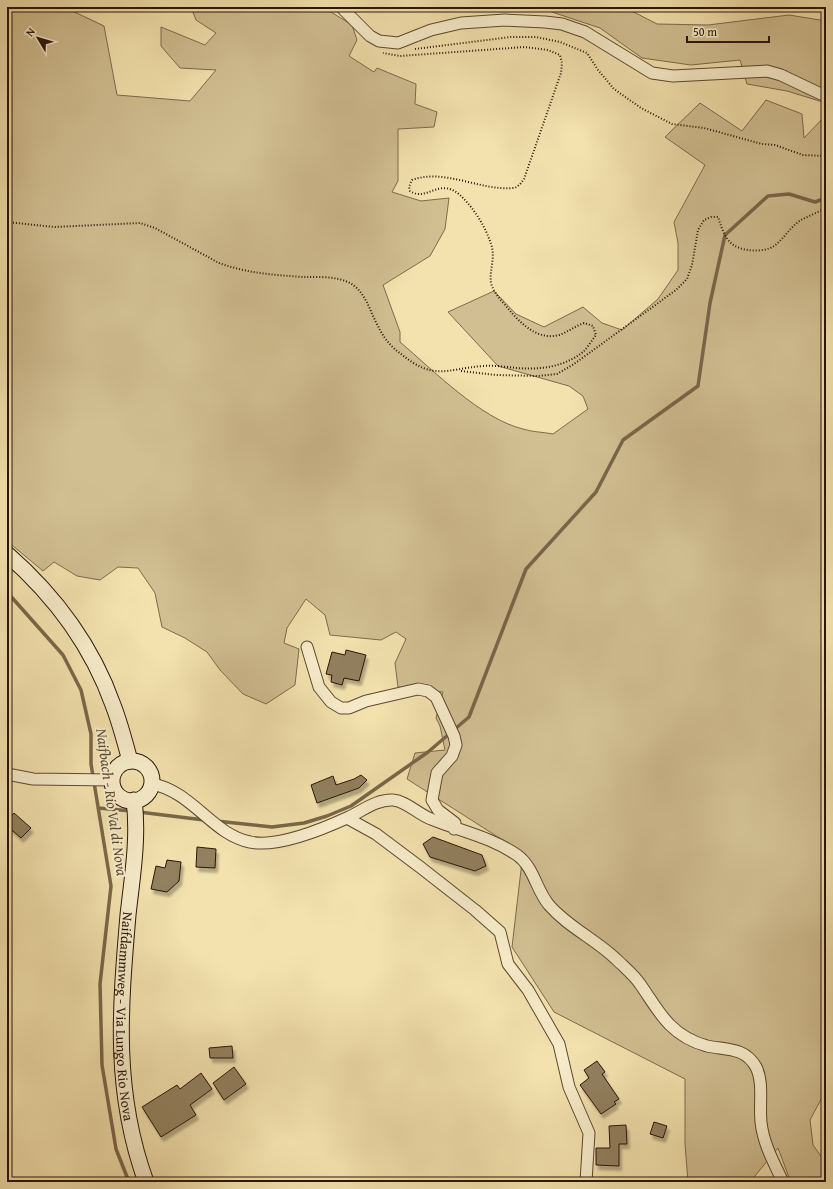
<svg xmlns="http://www.w3.org/2000/svg" width="833" height="1189" font-family="'Gentium Book Plus',serif">
	<defs>
		<filter id="shadow"><feDropShadow dx="2.5" dy="4.5" stdDeviation="1" flood-color="#0004"/></filter>
	</defs>
	<rect width="100%" height="100%" fill="#f3e2ae"/>
	<filter id="stains"><feTurbulence type="fractalNoise" baseFrequency=".005" numOctaves="4"/><feColorMatrix values="0 0 0 0 .2 0 0 0 0 .09 0 0 0 0 .02 0 0 0 .5 -.17"/></filter>
	<radialGradient id="worn" r=".72"><stop offset=".6" stop-color="#630" stop-opacity="0"/><stop offset="1" stop-color="#630" stop-opacity=".3"/></radialGradient>
	<path fill="#d1bf92" stroke="#7d6a4e" d="M7,7H64L104,26L117,95L190,101L216,70L180,68L161,46V27L205,45L216,33L196,20L191,7H323L352,25L357,40L349,56L374,72L377,68L416,84L415,104L437,112L434,127L398,129V181L392,192L421,201L449,198L445,229L430,256L383,285L400,332V342C433,370 481,419 523,429C532,432 543,432 553,434L588,409L583,396L569,386L498,366L448,312L494,291L516,314L544,327L583,307L602,323L622,330L658,299L678,270V243L674,222L705,165L665,137L700,103L742,131L766,100L802,114L804,138L826,115V608L821,632L826,646V1090L810,1120L813,1145L826,1163V1182H797L790,1180L778,1148L750,1182H688L685,1144V1079L554,1012L512,947L523,853L407,779L415,753L445,750L440,726L436,718L443,692L398,687L395,663L406,639L396,632L381,640L330,635L325,615L306,599L287,628L284,643L299,649L295,685L266,704L243,694L220,670L207,652L185,638L162,627L155,593L138,568L118,567L100,580L77,576L54,562L43,571L7,541Z
		M472,7H624L657,24L708,25L789,15L826,21V103L787,91L747,84L740,60L691,65L642,58L600,28L546,10L505,9L475,11Z"/>
	<g fill="none" stroke-linecap="round" stroke-linejoin="round">
		<path stroke="#79664a" stroke-width="3.5" d="M7,592L63,655L81,690L91,734V764L111,886L100,984L102,1065L116,1149L129,1182
			M98,808L131,811
			M139,812L204,820
			M216,821L272,827L304,823L327,816L351,806L428,752L469,717L526,569L596,492L623,440L698,386L710,303L725,235L768,196L789,194L815,202L826,198"/>
	</g>
	<path fill="#92805f" stroke="#291509" filter="url(#shadow)" d="M346,650L366,655L359,681L344,678L342,685L331,682L332,675L326,674L332,652L345,655Z
		M361,775L367,780L359,788L317,803L311,785L333,776L336,785L354,779Z
		M14,813L31,828L21,838L7,826V821Z
		M433,837L482,855L486,866L475,871L430,857L423,844Z
		M197,847L216,849L215,868L196,867Z
		M167,860L181,862L179,881L167,892L151,889L156,866L165,868Z
		M232,1046L233,1058H210L209,1048Z
		M597,1061L605,1072L602,1074L619,1099L614,1102L616,1104L601,1114L580,1085L589,1078L584,1070Z
		M234,1067L246,1084L224,1100L213,1083Z
		M201,1073L212,1089L190,1105L196,1115L161,1137L142,1107L177,1085L180,1089Z
		M654,1122L667,1126L663,1138L650,1134Z
		M626,1125L627,1144H619V1166L596,1165V1148H610L609,1126Z"/>
	<g fill="none" stroke-linecap="round" stroke-linejoin="round">
		<defs>
			<path id="minor" d="M341,7L370,36L379,41L398,43L431,30L461,23L505,20L545,22L562,24L585,32L652,73L673,76L767,71L781,75L821,94L826,95
				M307,647L319,687L331,702L341,708H349L366,701L418,689L428,691L436,697L454,736L456,745L452,756L437,773L432,800L438,810L455,823L454,829
				M7,774L33,779L112,780
				M152,784C192,791 213,835 250,842C278,848 323,829 349,817C362,811 377,799 393,800C406,801 418,814 431,819C460,831 491,837 517,855C534,867 536,890 549,905C568,927 595,939 616,959C624,967 634,975 640,984C650,998 658,1013 670,1025C681,1036 692,1042 707,1046C726,1050 745,1047 756,1067C764,1083 759,1104 761,1122C763,1143 774,1163 783,1182
				M347,818L376,834L420,867L475,910L500,932L508,964L528,990L559,1044L569,1087L589,1133L586,1182"/>
			<g id="secondary">
				<path d="M7,554C54,595 92,646 113,705C120,723 125,742 130,761"/>
				<circle cx="132" cy="781" r="20"/>
				<path id="s1" d="M134,800C139,838 132,878 128,915C120,1010 113,1091 146,1182"/>
			</g>
		</defs>
		<use href="#minor" stroke="#5c4832" stroke-width="13"/>
		<use href="#secondary" stroke="#291509" stroke-width="17"/>
		<path stroke="#291509" stroke-width="2" stroke-dasharray="1 2" stroke-linecap="butt" d="M415,49L511,37H536L560,42L587,53L598,70L614,89L641,108L672,124L704,128L762,144L775,145L803,155L826,156
			M7,222L54,227L140,223L155,228L219,263C246,273 274,275 303,277C317,277 334,276 348,282C366,291 369,310 378,326C383,337 391,347 401,354C434,381 446,369 483,366C494,365 506,367 517,368C540,370 564,367 583,352C588,347 592,340 596,335L593,326L584,323C575,326 568,332 559,335C537,341 519,322 506,306C500,299 494,293 491,283C489,270 496,257 491,244C486,228 475,210 463,198C440,174 428,203 410,191L409,187L412,180C444,168 481,191 512,188C518,188 521,183 524,179L561,73L562,63L560,55L548,50L525,47L400,56L383,53
			M461,371L496,375L538,376L557,374L574,364L676,290L687,279L692,265L698,230L704,220L711,217H718C721,226 724,236 730,242C739,252 764,253 774,246C784,239 790,227 801,220C809,216 818,212 826,208"/>
		<use href="#minor" stroke="#f7ecca" stroke-width="11"/>
		<use href="#secondary" stroke="#f7ecca" stroke-width="15"/>
	</g>
	<g text-anchor="middle" dominant-baseline="central" stroke-width="4" stroke-linejoin="round" paint-order="stroke">
		<g font-size="14" fill="#291509" stroke="#f7ecca">
			<text stroke="none"><textPath href="#s1" startOffset="217">Naifdammweg - Via Lungo Rio Nova</textPath></text>
		</g>
		<g font-size="15" font-style="italic" fill="#5e4b35" stroke="#f7ecca">
			<text transform="translate(112 802) rotate(82)">Naifbach - Rio Val di Nova</text>
		</g>
	</g>
	<rect width="833" height="1189" fill="none" stroke="#f3e2ae" stroke-width="24"/>
	<rect x="8" y="8" width="817" height="1173" fill="none" stroke="#291509" stroke-width="2"/>
	<rect x="12" y="12" width="809" height="1165" fill="none" stroke="#291509"/>
	<g transform="translate(38 38) rotate(308)" stroke="#f7ecca" stroke-width="3" paint-order="stroke">
	<path d="M0-3L7 15L0 10L-7 15Z" fill="#291509"/>
	<text y="-6" font-size="11" font-weight="bold" text-anchor="middle" fill="#291509">N</text>
	</g>
	<path d="M687 36v6h82v-6" fill="none" stroke="#291509" stroke-width="2"/>
	<text x="693" y="36" font-size="12" fill="#291509" stroke="#f7ecca" stroke-width="3" paint-order="stroke">50 m</text>
	<rect width="100%" height="100%" filter="url(#stains)"/>
	<rect width="100%" height="100%" fill="url(#worn)"/>
</svg>
